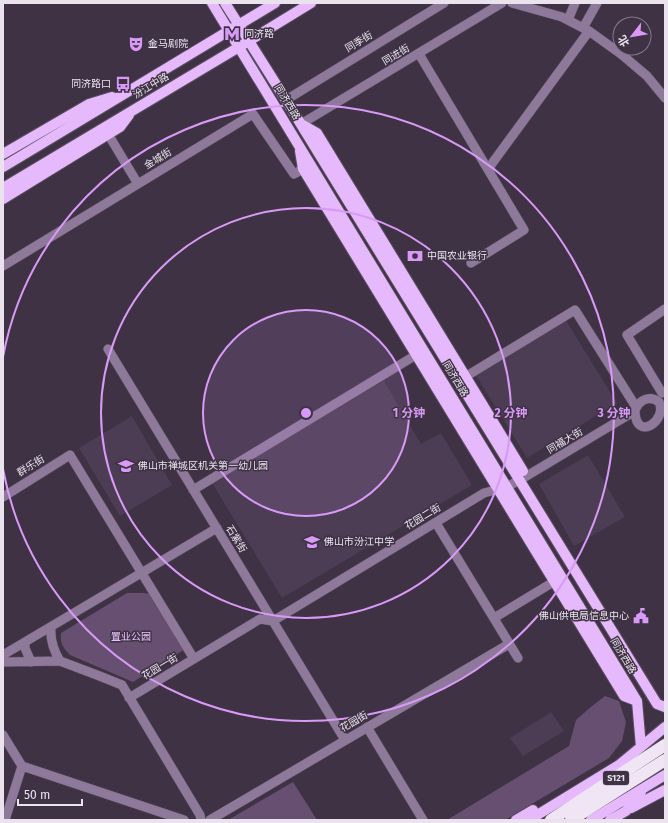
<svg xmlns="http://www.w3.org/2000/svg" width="668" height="823" font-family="'Fira Sans','Noto Sans SC',sans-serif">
	<rect width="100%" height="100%" fill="#3f3245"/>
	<path fill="#4c3c54" d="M565,319L617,403L527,458L475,374Z
		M384,381L421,444L441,433L472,485L282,598L212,483Z
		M132,416L172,485L120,516L79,448Z
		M588,455L625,517L574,546L539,484Z
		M551,712L564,731L523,756L510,738Z"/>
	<path fill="#664f71" d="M127,593H144L151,594L185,649L133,682L70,655C63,648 60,643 61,633Z
		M605,696L619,701L626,722L622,741L609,758L505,820H447L569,746L576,720L592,706Z
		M293,782L317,820H228Z"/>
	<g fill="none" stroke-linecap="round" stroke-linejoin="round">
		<defs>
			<path id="minor" d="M512,3L562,17L589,31L621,54L647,76L665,98
				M568,20L575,3
				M583,28L597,3
				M419,54L524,230L471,263
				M286,100L444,3
				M301,124L502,3
				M108,134L138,184
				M488,169L589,31
				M3,266L253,114L294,174L303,169
				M108,349L345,740
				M465,377L575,310L636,407
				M662,393L627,335L665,309
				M193,490L416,355
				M3,497L70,455L194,659
				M436,523L518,658
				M494,618L555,581
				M273,621L484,493L506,487L520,480L635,411C638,401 649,394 659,402C668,420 636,443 635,411
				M51,627C50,640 53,650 60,661
				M25,642V648L31,662
				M3,655L217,528
				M3,662L60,661L97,675L122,685L200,815L201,820
				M129,698L260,619L273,621
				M367,727L423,820
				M3,735L22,766L184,820
				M5,820L22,766
				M210,820L509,644"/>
			<path id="major" d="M212,3L637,701L641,747
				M225,3L286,100L657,704L665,707
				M303,125L317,133L523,471
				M300,151L303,169L624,696L637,701
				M3,154L89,104L112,97
				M3,167L275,3
				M3,188L239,47L311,3
				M3,199L120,127L129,115
				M631,808L665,790
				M516,820L533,810
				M529,820L619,765L665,727
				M591,820L665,775
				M610,820L626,811L641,792"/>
			<path id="highway" d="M551,820L665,745
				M571,820L665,760"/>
		</defs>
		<use href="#minor" stroke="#5a4e60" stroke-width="10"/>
		<use href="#major" stroke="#5a4e60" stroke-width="12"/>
		<use href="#highway" stroke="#5a4e60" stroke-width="14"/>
		<use href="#minor" stroke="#8f799a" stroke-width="9"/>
		<use href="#major" stroke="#e6b8fc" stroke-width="10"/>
		<use href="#highway" stroke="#f0e5f5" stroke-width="12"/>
	</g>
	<circle cx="306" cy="413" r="103" fill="#d99af7" fill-opacity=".12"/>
	<g fill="none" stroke="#d99af7" stroke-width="2">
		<circle cx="306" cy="413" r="103"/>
		<circle cx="306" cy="413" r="205"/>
		<path d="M3 357A308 308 0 1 1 3 469"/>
	</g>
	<defs>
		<symbol id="metro-bare" viewBox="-9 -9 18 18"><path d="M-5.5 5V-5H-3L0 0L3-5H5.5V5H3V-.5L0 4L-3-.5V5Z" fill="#d99af7" stroke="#3f3245" stroke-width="2.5" paint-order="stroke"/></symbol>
		<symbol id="theatre-bare" viewBox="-9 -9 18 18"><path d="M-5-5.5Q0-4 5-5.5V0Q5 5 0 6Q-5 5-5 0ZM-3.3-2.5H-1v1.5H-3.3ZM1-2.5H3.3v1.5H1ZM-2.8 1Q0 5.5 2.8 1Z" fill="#d99af7" stroke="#3f3245" stroke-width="2.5" paint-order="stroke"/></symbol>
		<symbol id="bus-bare" viewBox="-9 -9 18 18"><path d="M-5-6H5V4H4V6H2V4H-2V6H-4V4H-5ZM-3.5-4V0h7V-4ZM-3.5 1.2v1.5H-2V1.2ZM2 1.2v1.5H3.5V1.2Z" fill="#d99af7" stroke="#3f3245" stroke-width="2.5" paint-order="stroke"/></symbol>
		<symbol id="bank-bare" viewBox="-9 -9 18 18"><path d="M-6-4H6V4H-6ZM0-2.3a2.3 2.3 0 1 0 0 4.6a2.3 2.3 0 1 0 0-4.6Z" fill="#d99af7" stroke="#3f3245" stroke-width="2.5" paint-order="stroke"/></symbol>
		<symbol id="school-bare" viewBox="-9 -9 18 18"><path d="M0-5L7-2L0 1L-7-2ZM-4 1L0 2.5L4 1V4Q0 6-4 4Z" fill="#d99af7" stroke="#3f3245" stroke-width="2.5" paint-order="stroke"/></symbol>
		<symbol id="civic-bare" viewBox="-9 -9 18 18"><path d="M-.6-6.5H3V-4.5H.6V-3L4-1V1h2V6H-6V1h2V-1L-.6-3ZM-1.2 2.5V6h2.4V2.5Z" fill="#d99af7" stroke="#3f3245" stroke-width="2.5" paint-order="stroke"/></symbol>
	</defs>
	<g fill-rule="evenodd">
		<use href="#metro-bare" x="221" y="23" width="22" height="22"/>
		<use href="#theatre-bare" x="125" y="33" width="22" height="22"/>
		<use href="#bus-bare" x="112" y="73" width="22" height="22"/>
		<use href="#bank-bare" x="404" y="245" width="22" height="22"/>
		<use href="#school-bare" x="115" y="455" width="22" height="22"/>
		<use href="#school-bare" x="301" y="531" width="22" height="22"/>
		<use href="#civic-bare" x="630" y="605" width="22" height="22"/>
	</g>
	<g text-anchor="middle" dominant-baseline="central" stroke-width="3" stroke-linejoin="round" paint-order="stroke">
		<rect fill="#3f3245" stroke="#b7aebb" stroke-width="1" x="603" y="771" width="26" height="14" rx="3"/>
		<g font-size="9" font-weight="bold" fill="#eae3ee">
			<text x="616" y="778">S121</text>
		</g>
		<g font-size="10" fill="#eae3ee" stroke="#3f3245" text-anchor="start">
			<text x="244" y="34">同济路</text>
			<text x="148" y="44">金马剧院</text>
			<text x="111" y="84" text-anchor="end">同济路口</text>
			<text x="427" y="256">中国农业银行</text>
			<text x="138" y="466">佛山市禅城区机关第一幼儿园</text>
			<text x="324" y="542">佛山市汾江中学</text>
			<text x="629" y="616" text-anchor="end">佛山供电局信息中心</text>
		</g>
		<g font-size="10" fill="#eae3ee" stroke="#3f3245">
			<text transform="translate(359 42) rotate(-31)">同季街</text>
			<text transform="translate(396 55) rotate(-31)">同进街</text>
			<text transform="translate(151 86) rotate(-31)">汾江中路</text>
			<text transform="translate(287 102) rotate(59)">同济西路</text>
			<text transform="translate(158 159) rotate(-31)">金城街</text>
			<text transform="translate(455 379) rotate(59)">同济西路</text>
			<text transform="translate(565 441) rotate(-31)">同福大街</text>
			<text transform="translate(31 466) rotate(-32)">群乐街</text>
			<text transform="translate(423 517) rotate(-31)">花园二街</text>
			<text transform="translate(236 539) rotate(59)">石紫街</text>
			<text transform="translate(623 656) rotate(59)">同济西路</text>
			<text transform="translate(160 667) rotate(-31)">花园一街</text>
			<text transform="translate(354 722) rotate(-30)">花园街</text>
		</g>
		<g font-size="10" fill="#ebc2ff" stroke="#3f3245">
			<text x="131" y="637">置业公园</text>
		</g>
	</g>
	<circle cx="306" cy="413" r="6" fill="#d99af7" stroke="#3f3245" stroke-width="2"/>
	<g font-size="12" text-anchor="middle" font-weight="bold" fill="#d99af7" stroke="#3f3245" stroke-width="3" stroke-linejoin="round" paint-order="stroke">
		<text x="409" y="417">1 分钟</text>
		<text x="511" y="417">2 分钟</text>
		<text x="614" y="417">3 分钟</text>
	</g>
	<rect width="668" height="823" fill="none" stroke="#eae3ee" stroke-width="8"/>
	<g transform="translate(632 36) rotate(239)"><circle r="19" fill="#3f3245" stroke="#837989"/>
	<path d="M0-3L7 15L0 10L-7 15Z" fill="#d99af7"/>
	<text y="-6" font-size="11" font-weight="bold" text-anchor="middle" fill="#eae3ee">北</text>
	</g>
	<path d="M18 799v6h64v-6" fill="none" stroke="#eae3ee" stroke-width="2"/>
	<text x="24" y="799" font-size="12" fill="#eae3ee" stroke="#3f3245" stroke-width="3" paint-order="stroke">50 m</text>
</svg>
